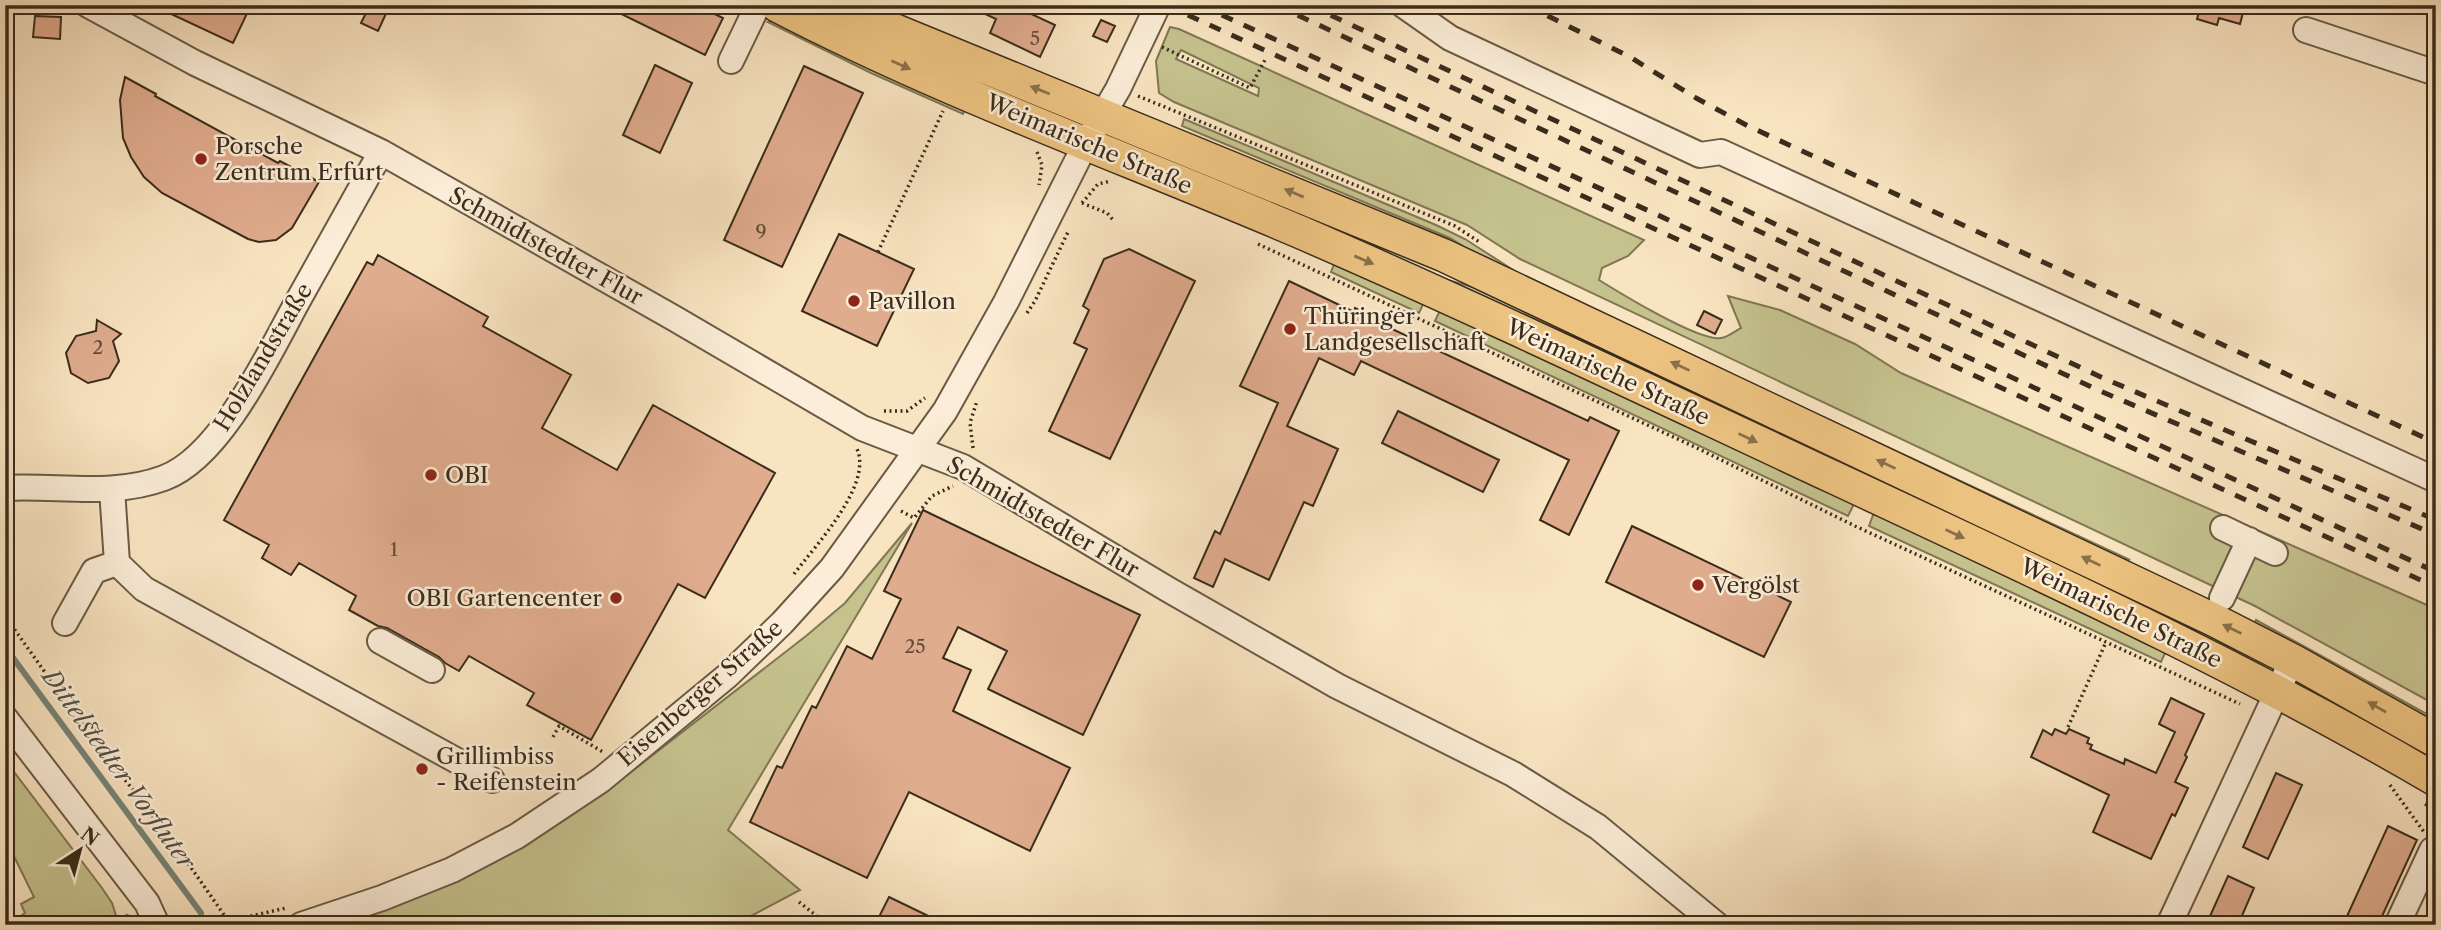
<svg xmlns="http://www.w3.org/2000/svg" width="2441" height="930" font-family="'Libre Caslon Text',serif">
	<rect width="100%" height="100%" fill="#f9e4c1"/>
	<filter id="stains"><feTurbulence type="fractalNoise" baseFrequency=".00286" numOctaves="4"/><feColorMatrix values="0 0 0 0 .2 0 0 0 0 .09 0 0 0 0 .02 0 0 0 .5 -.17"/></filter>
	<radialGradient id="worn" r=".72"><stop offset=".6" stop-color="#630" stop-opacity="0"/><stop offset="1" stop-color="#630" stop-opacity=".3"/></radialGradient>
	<path fill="#c5c28e" stroke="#807755" stroke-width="2" fill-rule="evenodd" d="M780,19L966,107L963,114L871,73L768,22Z
		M1170,27L1179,29L1644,240L1628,256L1602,268L1599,280C1620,293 1700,342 1721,338C1728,337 1735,331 1741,328L1728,296L1780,310L1855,344L1901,373L2436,609V705L2255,606L1520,259L1467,225L1174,102L1159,93L1156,61ZM1181,50L1259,88L1258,96L1176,59Z
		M1184,119L1436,225L1465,239L1521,275L1724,370L1721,377L1480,257L1450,238L1182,126Z
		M1335,262L1426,298L1419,313L1331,272Z
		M1444,279L1484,290L2232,641L2227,653Z
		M1442,306L1854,504L1848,516L1435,321Z
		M1742,379L2130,560L2094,552L1739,385Z
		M1881,513L2166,651L2161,662L1869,526L1873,515Z
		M912,523L728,830L800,890L734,925H347L453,882L491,864L536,838L618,782L806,636L845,603Z
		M2256,620L2436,719V728L2253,628Z
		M5,760L102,888L112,903L119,925H27L22,915L25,913L21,904L34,897L5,838Z"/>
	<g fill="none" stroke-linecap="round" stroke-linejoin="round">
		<path stroke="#768477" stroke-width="6" d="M5,647L201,913"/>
	</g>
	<path fill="#e0ac8e" stroke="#3a2c1c" stroke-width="2" d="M152,5H251L233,43Z
		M370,5H390L378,31L361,23Z
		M603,5H696L723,18L705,55Z
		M966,5H1012L1055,25L1040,57L990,33L996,19Z
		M2192,5H2245L2240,24L2219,18L2217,25L2197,19L2199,12L2191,10Z
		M35,16L61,17L60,39L33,37Z
		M1101,20L1115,26L1107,42L1093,36Z
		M655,65L692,83L660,153L623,135Z
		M804,66L863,93L782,267L724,240Z
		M125,77L156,94L155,96L278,163L280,161L319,182L292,228L276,240L259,242L248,239L162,193L144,177L131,157L123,138L120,100Z
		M839,234L914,269L877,346L802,311Z
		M1129,249L1195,281L1110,459L1049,431L1087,349L1074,343L1089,310L1083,306L1104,259Z
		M378,255L488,317L483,326L571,375L542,428L617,470L653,405L775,473L705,598L678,584L591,740L527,705L534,693L469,656L459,671L445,663L439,657L387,628L378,626L349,610L356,596L299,563L291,575L262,558L269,545L224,520L367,262L373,265Z
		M1289,281L1354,312L1355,308L1376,318L1375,321L1588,421L1590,417L1619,431L1569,535L1540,520L1569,460L1361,361L1354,375L1319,358L1287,426L1338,449L1313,506L1304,502L1269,580L1225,559L1213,587L1194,578L1215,531L1220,534L1278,403L1240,386Z
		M1704,311L1722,320L1715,334L1697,325Z
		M97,320L121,334L113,341L119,361L109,378L88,383L71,373L66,353L76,336L96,331Z
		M1398,411L1499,460L1483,492L1382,443Z
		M923,510L1140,615L1083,735L988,689L1007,651L958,627L943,658L971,670L953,711L1070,768L1030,851L909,792L867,878L750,822L777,766L782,768L812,706L816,708L847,646L872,659L901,599L884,591Z
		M1632,526L1791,602L1764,657L1606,582Z
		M2171,698L2204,714L2185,755L2187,757L2175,782L2188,788L2175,816L2172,814L2151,859L2093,832L2109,795L2031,757L2043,730L2052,735L2055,729L2066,734L2069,729L2089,738L2087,743L2092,745L2090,749L2124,764L2125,759L2156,773L2175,732L2159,724Z
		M2276,773L2302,785L2268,859L2243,847Z
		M2388,826L2417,840L2378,925H2343Z
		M2228,876L2254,888L2238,925H2206Z
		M889,897L947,925H875Z"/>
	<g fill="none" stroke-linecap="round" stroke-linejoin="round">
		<defs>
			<path id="minor" d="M88,5L195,63L381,152L672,317L862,428L963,467L1169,590L1337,686L1513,774L1598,827L1717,925
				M1403,5L1450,38L1700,155L1721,152L2436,480
				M2306,30L2436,73
				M731,61L758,5
				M5,488C58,485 113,497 164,478C222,457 271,349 300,297C327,249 354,201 381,152
				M112,489L117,563L144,589L492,780
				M2223,528L2275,553
				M2222,598L2249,540
				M65,623L94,571L117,563
				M380,641L432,670
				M5,718L147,903L157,925
				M301,925L382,898L452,870L517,836L601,780L727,676L782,623L832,568L945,411L1006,302L1085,145L1118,89L1158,5
				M2169,925L2292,660
				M2397,925L2432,850L2436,849"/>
			<path id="major" d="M776,5C945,93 1125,157 1300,232C1480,310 1657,395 1835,478C2038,573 2242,666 2436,780
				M839,5L887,27L1443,255L2212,619L2292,660L2436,741"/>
		</defs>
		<use href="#minor" stroke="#6a5a45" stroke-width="28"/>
		<use href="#major" stroke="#3a2c1c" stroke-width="35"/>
		<path stroke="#3a2c1c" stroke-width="3.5" stroke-dasharray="2 3.5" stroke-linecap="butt" d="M1162,47L1250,88L1266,58
			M1138,96L1455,226L1481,243
			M1037,152L1042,165L1039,185
			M1082,203L1098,184L1111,181
			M1082,203L1107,213L1114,221
			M1258,244L1697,448L1855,526L2240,704
			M878,252L943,111
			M1027,313L1035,301L1068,232
			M884,411H907L925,398
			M973,448L970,423L977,401
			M901,511L914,518L932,496L953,486
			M794,574C815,546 873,485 857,449
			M5,616L71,709L178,849L229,922
			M2068,727L2106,642
			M553,737L559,726L603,752
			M2390,785L2424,832
			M2425,804L2436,810
			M799,902L828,925
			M178,917L195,925
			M123,925L127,914
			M213,925L286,908"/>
		<use href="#minor" stroke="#fbedd7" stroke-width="24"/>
		<use href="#major" stroke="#ecc280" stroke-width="32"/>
		<path stroke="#3a2c1c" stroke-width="5" stroke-dasharray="12 12" stroke-linecap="butt" d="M1166,5L2436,587
			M1200,5L2436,572
			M1276,5L2098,390L2436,535
			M1309,5L2103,378L2436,520
			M1526,5L1630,57L1696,98L1748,126L2436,443"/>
	</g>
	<defs><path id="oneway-solid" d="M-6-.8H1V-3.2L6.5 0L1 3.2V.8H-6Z" transform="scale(1.75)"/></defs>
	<g fill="#8a7049">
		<use href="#oneway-solid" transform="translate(901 65) rotate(24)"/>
		<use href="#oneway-solid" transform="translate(1040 90) rotate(-158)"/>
		<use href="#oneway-solid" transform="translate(1294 193) rotate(-157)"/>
		<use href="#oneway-solid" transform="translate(1364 260) rotate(23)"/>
		<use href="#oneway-solid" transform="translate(1680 366) rotate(-155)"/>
		<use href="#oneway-solid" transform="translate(1748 438) rotate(25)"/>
		<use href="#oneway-solid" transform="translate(1886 464) rotate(-155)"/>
		<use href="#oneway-solid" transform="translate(1955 534) rotate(25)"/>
		<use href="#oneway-solid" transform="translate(2091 561) rotate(-154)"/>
		<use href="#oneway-solid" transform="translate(2232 629) rotate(-154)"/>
		<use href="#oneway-solid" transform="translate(2377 707) rotate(-150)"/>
	</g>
	<g fill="#8f2418" stroke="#fbedd7" stroke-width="2.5">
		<circle cx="201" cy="159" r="7"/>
		<circle cx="854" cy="301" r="7"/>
		<circle cx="1290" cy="329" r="7"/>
		<circle cx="431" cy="475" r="7"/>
		<circle cx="1698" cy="585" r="7"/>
		<circle cx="616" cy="598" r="7"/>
		<circle cx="422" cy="769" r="7"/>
	</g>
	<g text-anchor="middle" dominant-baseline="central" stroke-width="5" stroke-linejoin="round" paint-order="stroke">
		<g font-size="19" fill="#644c38">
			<text x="1035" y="38">5</text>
			<text x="761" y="231">9</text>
			<text x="98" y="347">2</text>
			<text x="394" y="549">1</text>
			<text x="915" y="646">25</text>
		</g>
		<g font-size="23" fill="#3a2c1c" stroke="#fbedd7">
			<text transform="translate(1089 144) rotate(23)">Weimarische Straße</text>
			<text transform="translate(546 246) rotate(29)">Schmidtstedter Flur</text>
			<text transform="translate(263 357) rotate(-59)">Holzlandstraße</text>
			<text transform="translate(1608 372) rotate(25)">Weimarische Straße</text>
			<text transform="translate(1043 517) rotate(30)">Schmidtstedter Flur</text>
			<text transform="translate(2121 613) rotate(26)">Weimarische Straße</text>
			<text transform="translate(700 693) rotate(-41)">Eisenberger Straße</text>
		</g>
		<g font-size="23" fill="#3a2c1c" stroke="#fbedd7" text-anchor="start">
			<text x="215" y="146">Porsche<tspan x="215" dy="26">Zentrum Erfurt</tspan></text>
			<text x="868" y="301">Pavillon</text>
			<text x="1304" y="316">Thüringer<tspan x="1304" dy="26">Landgesellschaft</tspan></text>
			<text x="445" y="475">OBI</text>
			<text x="1712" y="585">Vergölst</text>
			<text x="602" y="598" text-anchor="end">OBI Gartencenter</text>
			<text x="436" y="756">Grillimbiss<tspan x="436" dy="26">- Reifenstein</tspan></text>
		</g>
		<g font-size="24" font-style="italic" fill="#535142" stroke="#fbedd7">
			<text transform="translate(119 769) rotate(54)">Dittelstedter Vorfluter</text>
		</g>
	</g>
	<rect width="2441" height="930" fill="none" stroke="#f9e4c1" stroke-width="28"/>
	<rect x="7" y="7" width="2427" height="916" fill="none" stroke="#3a2c1c" stroke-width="3.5"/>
	<rect x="14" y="14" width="2413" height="902" fill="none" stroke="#3a2c1c" stroke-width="2"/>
	<g transform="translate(80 850) rotate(36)" stroke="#fbedd7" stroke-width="5" paint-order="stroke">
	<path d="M0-5L12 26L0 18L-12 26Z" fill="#3a2c1c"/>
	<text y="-10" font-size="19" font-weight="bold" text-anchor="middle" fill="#3a2c1c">N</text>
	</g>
	<rect width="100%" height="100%" filter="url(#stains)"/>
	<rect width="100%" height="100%" fill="url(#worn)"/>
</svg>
